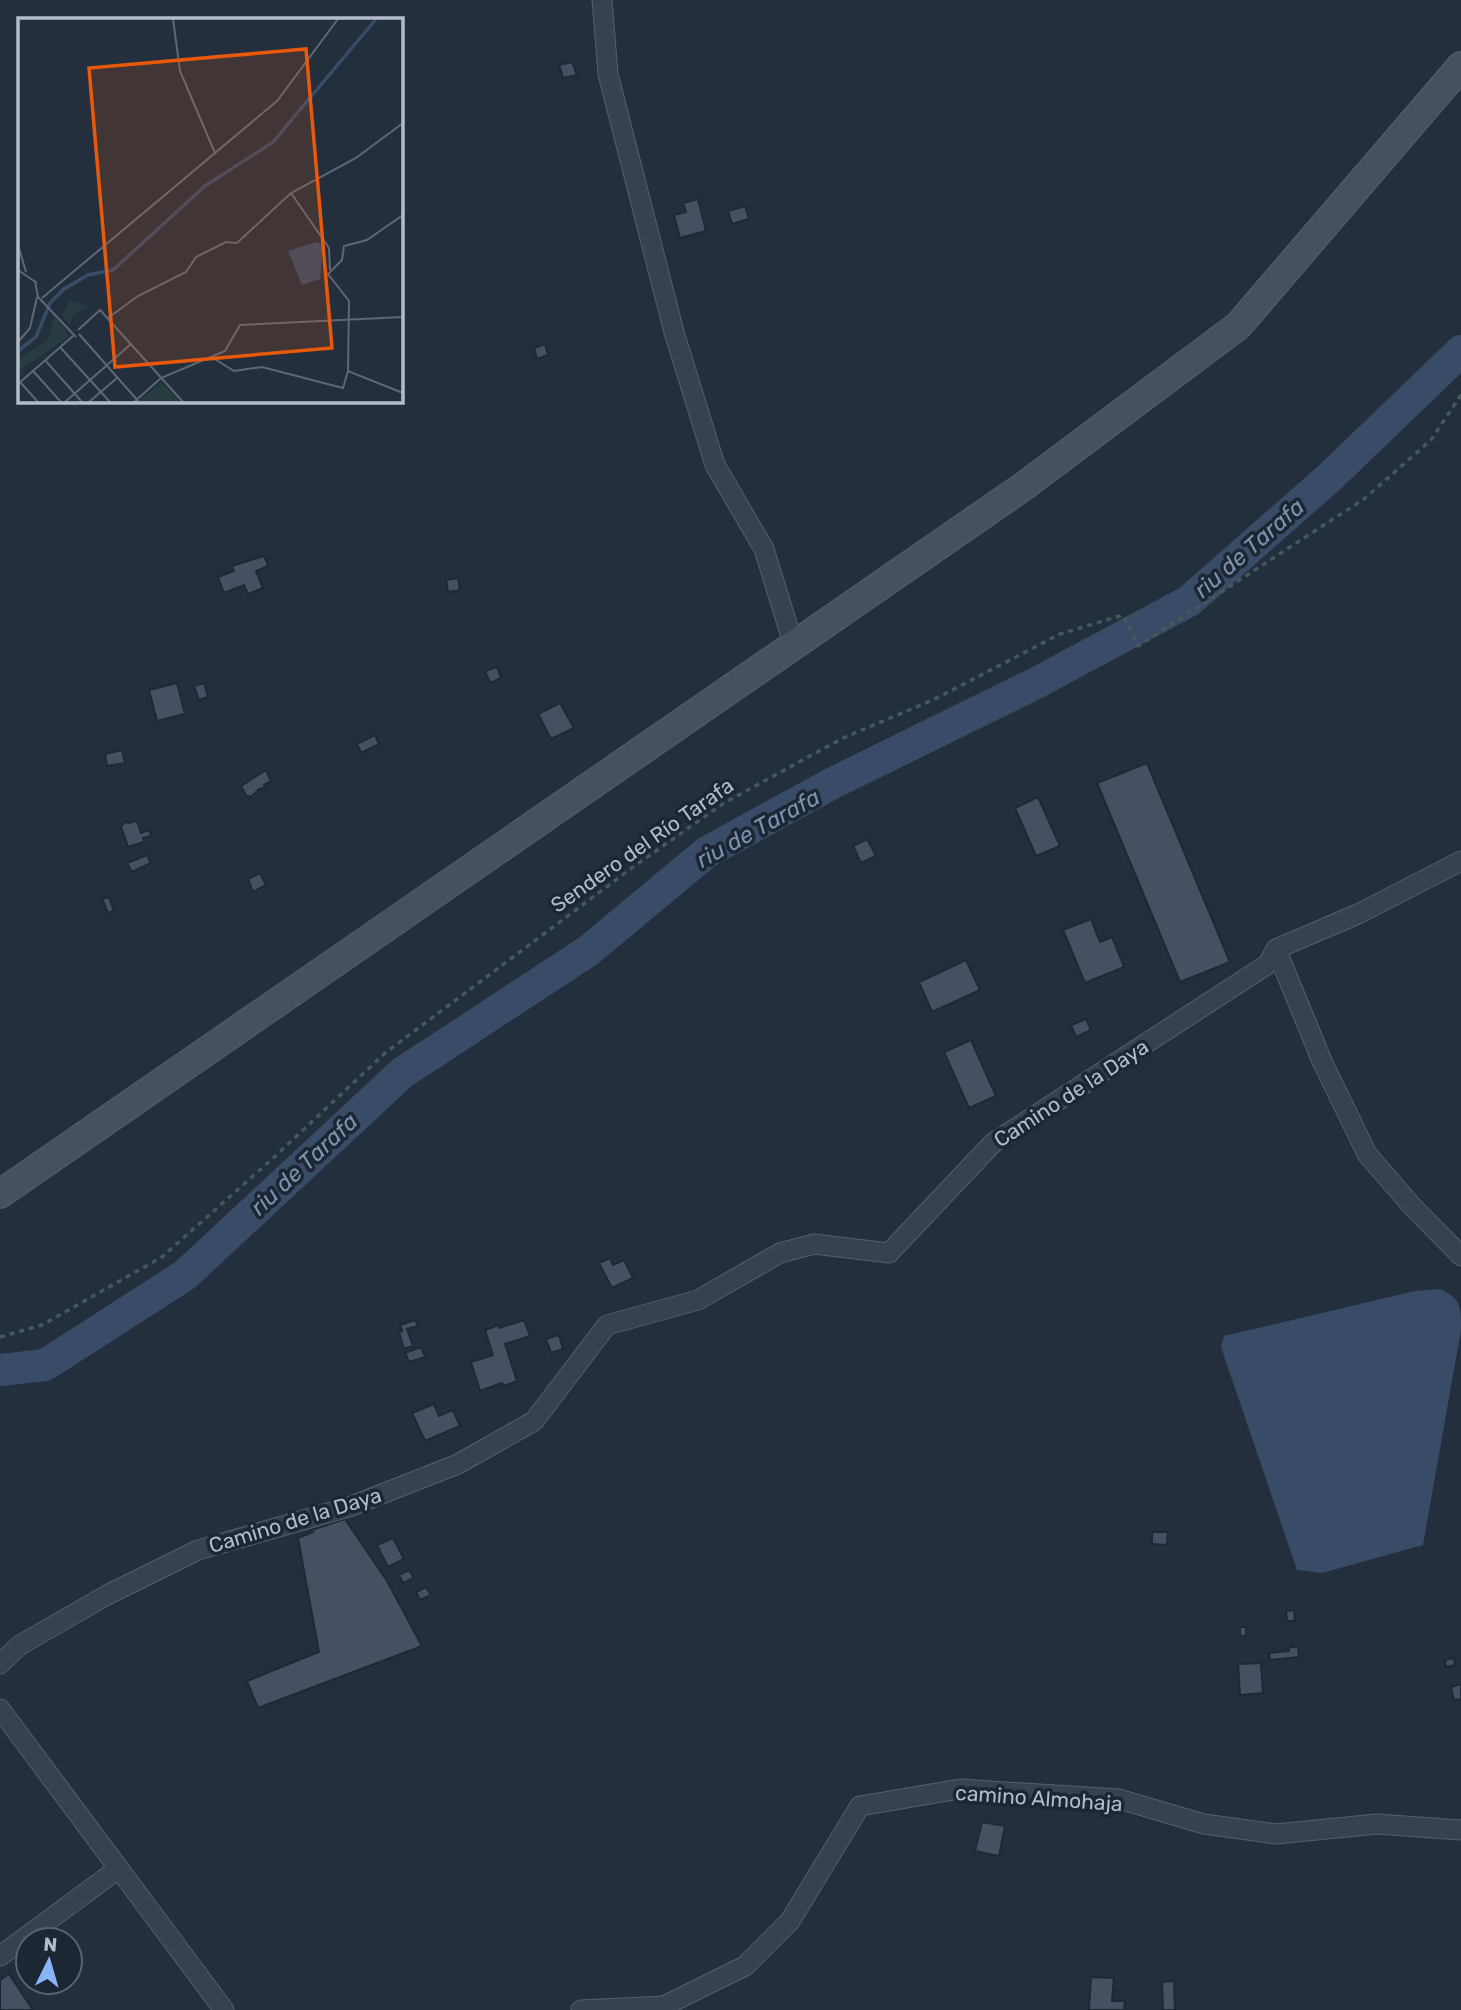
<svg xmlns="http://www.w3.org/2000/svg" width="1461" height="2010" font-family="Rubik,sans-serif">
	<rect width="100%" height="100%" fill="#242f3e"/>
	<path fill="#394c67" d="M1440,1289C1461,1299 1461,1306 1461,1330L1423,1545L1322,1573L1297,1570L1221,1347L1224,1336L1415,1291Z"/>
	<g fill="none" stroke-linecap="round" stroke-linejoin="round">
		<path stroke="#394c67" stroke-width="32" d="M0,1370L45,1365L185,1275L402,1073L588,951L707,852L831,784L1038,682L1189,601L1331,476L1461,351"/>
	</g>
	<path fill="#455162" stroke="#1f2835" stroke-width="2" d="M572,62L577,75L563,78L559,65Z
		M698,199L706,231L680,238L674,215L686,212L683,203Z
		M745,206L749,219L732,224L728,211Z
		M545,344L548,355L537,359L534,348Z
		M264,556L268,566L256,571L263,588L248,594L244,585L224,593L218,577L234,571L232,566Z
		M458,578L460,590L448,592L446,580Z
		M497,667L501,678L490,683L485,671Z
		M177,683L185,714L157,721L149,690Z
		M204,683L208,697L199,700L194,686Z
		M560,703L574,728L551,739L538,714Z
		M375,735L379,744L361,753L357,744Z
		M122,750L125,763L107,766L105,754Z
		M1147,763L1230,962L1180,982L1097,783Z
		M266,770L271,781L264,785L265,788L259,789L250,798L249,796L247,797L241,786Z
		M1038,797L1060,846L1036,856L1015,808Z
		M127,821L128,823L137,821L141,833L149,830L151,836L143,838L144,842L128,847L121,826Z
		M867,839L876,856L861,863L853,846Z
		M147,855L151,863L132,872L127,863Z
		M260,873L266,885L253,892L248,879Z
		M109,897L114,911L108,913L102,899Z
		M1091,919L1100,942L1112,937L1124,967L1085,983L1063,930Z
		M966,960L980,990L932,1012L919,982Z
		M1086,1019L1091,1030L1076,1037L1071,1025Z
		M971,1040L996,1096L969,1108L944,1052Z
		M610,1258L613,1265L624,1260L633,1278L612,1288L599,1263Z
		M415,1320L418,1326L407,1329L413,1346L404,1349L399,1332L402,1331L400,1325Z
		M524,1320L530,1336L505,1344L517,1381L504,1386L502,1383L480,1391L471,1362L493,1355L485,1330L498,1325L499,1328Z
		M559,1335L563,1349L551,1353L546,1339Z
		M421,1347L425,1357L409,1362L405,1353Z
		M434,1404L439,1416L453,1410L460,1426L425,1441L412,1413Z
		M345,1519L387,1581L422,1646L258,1708L247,1681L319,1652L298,1538L313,1532L312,1530Z
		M1152,1532H1168L1167,1545L1152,1544Z
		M393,1538L404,1559L388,1567L377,1545Z
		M409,1570L414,1578L403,1583L399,1575Z
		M426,1587L431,1595L420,1600L416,1592Z
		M1294,1610L1295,1621H1287L1286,1611Z
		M1240,1627H1246V1636H1240Z
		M1298,1646L1299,1657L1270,1660L1269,1653L1289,1651L1288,1648Z
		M1454,1658L1455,1665L1446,1667L1445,1660Z
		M1261,1663L1263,1693L1240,1695L1238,1664Z
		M1461,1684V1699L1454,1700L1451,1687Z
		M982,1822L1005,1826L999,1856L975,1851Z
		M9,1974L33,2010H0V1980Z
		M1091,1977L1114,1978L1112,2001H1125L1124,2010H1089Z
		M1174,1981L1175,2010H1163L1162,1982Z"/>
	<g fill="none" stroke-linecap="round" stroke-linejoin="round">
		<defs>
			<path id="minor" d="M602,0L608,74L674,332L715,465L764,549L793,643
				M1276,949L1322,1061L1367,1154L1411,1205L1461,1256
				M0,1664L20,1645L107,1595L198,1550L349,1507L458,1464L534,1421L607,1325L698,1300L780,1253L814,1244L889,1253L993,1143L1268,964L1276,949L1358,914L1461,861
				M0,1709L224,2010
				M0,1956L118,1869
				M581,2010L664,2006L745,1966L790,1921L860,1806L960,1789L1119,1799L1204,1824L1276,1834L1377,1824L1461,1830"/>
			<path id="secondary" d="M0,1194L1024,486L1238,326L1461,66"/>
		</defs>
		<use href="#minor" stroke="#565f6c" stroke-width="21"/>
		<use href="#secondary" stroke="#565f6c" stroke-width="30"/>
		<path stroke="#44595c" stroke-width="3.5" stroke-dasharray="5 5" stroke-linecap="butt" d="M0,1337L42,1325L162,1257L270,1161L384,1054L633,867L724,803L843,738L935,699L1060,634L1123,615L1138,646L1364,499L1431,440L1461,395"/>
		<use href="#minor" stroke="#38414e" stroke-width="19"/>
		<use href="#secondary" stroke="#465061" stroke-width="28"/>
	</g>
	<g text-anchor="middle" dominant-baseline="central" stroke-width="7" stroke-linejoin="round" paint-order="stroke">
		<g font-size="21" fill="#b4bcc9" stroke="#1d2633">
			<text transform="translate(642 845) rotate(-35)">Sendero del Río Tarafa</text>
			<text transform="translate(1071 1093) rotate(-33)">Camino de la Daya</text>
			<text transform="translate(295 1520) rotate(-17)">Camino de la Daya</text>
			<text transform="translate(1039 1798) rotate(4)">camino Almohaja</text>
		</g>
		<g font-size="23" font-style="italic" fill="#7c92b1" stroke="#1d2633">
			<text transform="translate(1249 548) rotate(-41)">riu de Tarafa</text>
			<text transform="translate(758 828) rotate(-29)">riu de Tarafa</text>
			<text transform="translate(304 1164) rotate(-43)">riu de Tarafa</text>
		</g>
	</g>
	<g transform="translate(18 18)">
		<rect width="385" height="385" fill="#242f3e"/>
		<path d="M52,282L72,289L55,297L52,307L44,297ZM37,298L51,318L0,354V342L30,321ZM143,364L162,384H124L122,382Z" fill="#263c3f"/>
		<path d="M298,224L305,226L302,261L284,267L270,233Z" fill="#394c67"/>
		<path fill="none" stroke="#394c67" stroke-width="3.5" d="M0,333L18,319L32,285L46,271L70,257L95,252L187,168L255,124L358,1"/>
		<path fill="none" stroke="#5e6776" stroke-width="2" d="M155,1L162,53L197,135M273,175L311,230L312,252M0,227L8,254M0,252L19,265M17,263L20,279L58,319M24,280L259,83L320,1M90,300L120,278L168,254L178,239L208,224L219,225L273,175L338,140L385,105M60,312L82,292L165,384M61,316L121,384M0,324L12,310L19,279M42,329L92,384M195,340L216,353L244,349L325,370L330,353L385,375M27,342L64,384M15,353L43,384M330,353L331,283L310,256L324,242L326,228L349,222L385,197M2,364L20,384M0,366L55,318M47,384L113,326M71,384L99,360M116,384L143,360L207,333L222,307L385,299"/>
		<path fill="#e8590c" fill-opacity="0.15" stroke="#e8590c" stroke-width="3.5" d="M288,31L314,330L97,349L71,50Z"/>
		<rect width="385" height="385" fill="none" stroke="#b4bcc9" stroke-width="3.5"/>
	</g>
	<g transform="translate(49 1961) rotate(5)"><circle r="33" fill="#1d2633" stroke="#59626f" stroke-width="2"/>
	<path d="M0-5L12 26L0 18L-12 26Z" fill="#8ab4f8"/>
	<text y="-10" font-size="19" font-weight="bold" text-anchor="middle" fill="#b4bcc9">N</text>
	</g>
</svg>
